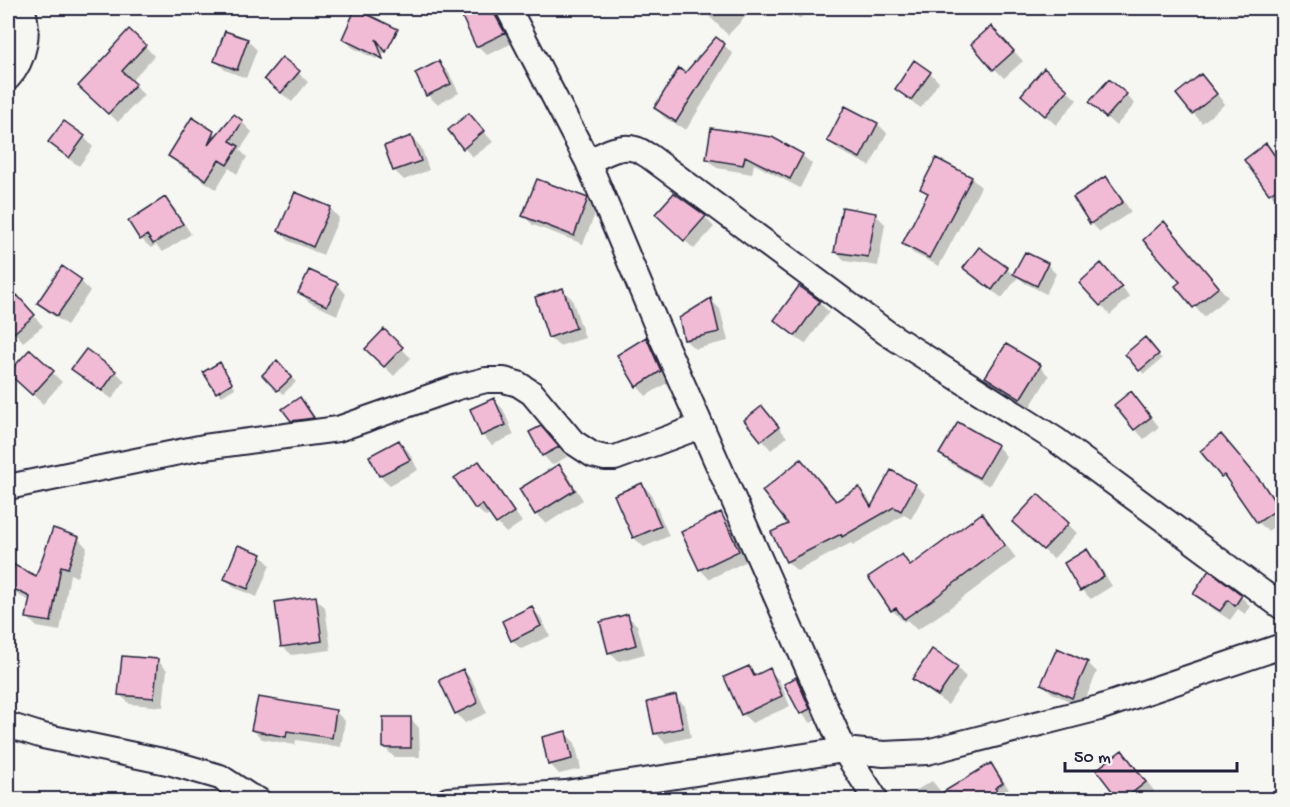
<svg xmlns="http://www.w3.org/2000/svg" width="1290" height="807" font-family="'Gochi Hand',sans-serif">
	<rect width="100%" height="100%" fill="#f6f6f2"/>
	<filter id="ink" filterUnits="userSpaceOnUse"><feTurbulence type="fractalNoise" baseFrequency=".0167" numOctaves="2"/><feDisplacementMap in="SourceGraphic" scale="12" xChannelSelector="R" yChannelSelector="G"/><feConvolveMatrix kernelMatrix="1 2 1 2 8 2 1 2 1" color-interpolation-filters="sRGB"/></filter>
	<g filter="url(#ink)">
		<path fill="#0003" d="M472,8H504L513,43L487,55L478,46L462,12Z
			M563,8H579L571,15Z
			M650,8H668L660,16Z
			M701,8H744L749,13L728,35Z
			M788,8H811L799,19Z
			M1232,8H1248L1239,15Z
			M1001,37L1023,61L1004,78L995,69Z
			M343,38L380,39L385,52L376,59L353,48Z
			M247,40L257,50L246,78L225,70L216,61Z
			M724,45L733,54L686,130L665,118L655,108L686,75Z
			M145,46L154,56L131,81L144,95L118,122L90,95Z
			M283,59L308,82L292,102L275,88Z
			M439,63L449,73L459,93L437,104L428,95Z
			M1045,70L1077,100L1056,125L1032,104Z
			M930,73L939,82L921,108L906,98L897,89Z
			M1210,86L1225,104L1202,123L1193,113Z
			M1126,95L1135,104L1116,126L1100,112Z
			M469,115L493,142L473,157L464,148Z
			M242,122L252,132L240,150L247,157L237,174L229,168L216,189L179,165L170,156L213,132L217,137Z
			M878,124L887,133L870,166L838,150L829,140Z
			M712,129L802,155L812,164L800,188L754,164L752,174L717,168L707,159Z
			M84,137L93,147L79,166L59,152L50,142Z
			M411,137L421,147L429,170L404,180L395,171L386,147Z
			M1266,145L1282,164V201L1279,203L1270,193L1246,160Z
			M971,178L981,187L939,266L913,253L904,243L929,195L922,188Z
			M1106,178L1115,187L1131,212L1100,232L1091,223Z
			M675,195L705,217L714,227L694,249L666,223Z
			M164,199L174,208L191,234L163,252L156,245L151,248L141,239Z
			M587,200L597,209L583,244L533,225L524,216Z
			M330,208L339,218L323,255L289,241L280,231Z
			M875,214L885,224L878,266L845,261L836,251Z
			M1164,223L1228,297L1204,317L1177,286L1182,282Z
			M979,249L1007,269L1014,276L1025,254L1047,264L1056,274L1046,294L1025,283L1018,277L1002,298L974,278L965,268Z
			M1111,275L1130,297L1110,315L1101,305Z
			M81,281L90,291L67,325L48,312L39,302Z
			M337,284L346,294L337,315L309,302L300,293Z
			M799,288L819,302L829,312L805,344L785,330L776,320Z
			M563,290L572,299L585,338L559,346L549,337Z
			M17,297L43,326L23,342L8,325V305Z
			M711,300L720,309L728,341L695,349L685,340L680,319Z
			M384,331L411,358L394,376L367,349Z
			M646,339L656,349L670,381L646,396L637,386Z
			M1149,343L1162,359L1144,374L1140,370Z
			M30,351L62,382L43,404L20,383Z
			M86,351L116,372L125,381L112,399L83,378L73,369Z
			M277,363L296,382L283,394L264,375Z
			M219,364L224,368L235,388L222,396L217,392Z
			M1040,367L1049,376L1030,407L997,387L987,377Z
			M1131,393L1141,403L1159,427L1144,439L1135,429Z
			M300,399L309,408L322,427L302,430L292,420Z
			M494,400L503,409L514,435L492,445L482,435Z
			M762,408L787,437L771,450L746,421Z
			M550,437L567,457L552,465L543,455Z
			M399,442L409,452L418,470L390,485L380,476L371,457Z
			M1230,445L1272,495L1282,511V521L1268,531L1258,522L1232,485L1223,476Z
			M997,446L1006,456L989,486L950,463L941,454Z
			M479,463L488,473L522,522L506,533L497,523L491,514L486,517L476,508Z
			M559,466L568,475L583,500L546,524L536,514L521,489Z
			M642,484L651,494L669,536L644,547L634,538L616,496Z
			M915,485L925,494L911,519L904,515L853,545L851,543L797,571L787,561L836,502L859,489L868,498L873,506Z
			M720,514L730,524L747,561L709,579L700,569Z
			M981,515L993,527L1016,558L944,612L917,630L907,620L904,622L892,610L901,556L912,567Z
			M1068,524L1077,533L1053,559L1024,531Z
			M78,538L87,548L77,577L70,574L60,631L37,627L27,617L30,601L8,590V563L37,578Z
			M1087,551L1096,560L1112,586L1091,599L1082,590Z
			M261,555L270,565L257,597L235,588L226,579Z
			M1195,594L1241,596L1250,606L1245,614L1238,609L1230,620L1204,603Z
			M315,598L325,607L331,650L292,655L282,646Z
			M532,608L541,618L550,636L521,649L512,640Z
			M627,616L637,625L645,654L619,661L609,652Z
			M157,660L167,670L163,707L130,704L120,695Z
			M1088,663L1097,672L1082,707L1052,693L1042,684Z
			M749,668L757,676L769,670L779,680L790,706L752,723L743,714Z
			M957,668L966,677L948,705L924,688L914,679Z
			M463,670L472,680L487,713L465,723L456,713Z
			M796,679L805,688L819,718L811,723L802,713Z
			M675,697L685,706L691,737L665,743L656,733Z
			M336,712L345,721L341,747L296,740L295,745L262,739L252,729Z
			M410,718L419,728L420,757H394L385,748Z
			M565,733L575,743L581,769L559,774L550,764Z
			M1121,752L1131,761L1155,792L1145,800H1121Z
			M990,765L1000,775L1011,793L1003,798L1004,800H919L915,791L932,781L943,794Z"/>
		<path fill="#f1bbd6" stroke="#22223b" stroke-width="1.5" d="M351,8H354L398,29L386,52L376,39L383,59L342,39L354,12Z
			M458,8H494L495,15L505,33L476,47Z
			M991,26L1014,51L993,70L971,44Z
			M129,29L146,45L122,71L136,84L108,114L78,86L111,51L110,50Z
			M225,31L248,39L237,70L214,61Z
			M716,37L725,44L676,122L654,108L679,68L685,73Z
			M282,57L300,71L281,93L264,79Z
			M914,60L931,72L911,100L895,89Z
			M439,61L451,84L426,96L415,73Z
			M1044,68L1068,90L1045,116L1021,95Z
			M1201,74L1217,94L1192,114L1176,94Z
			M1109,79L1127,94L1106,118L1089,102Z
			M845,106L878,123L860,158L827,141Z
			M469,113L484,131L463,149L448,130Z
			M234,114L243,121L230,141L239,146L227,165L219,160L206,180L168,156L192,117L214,131L208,145Z
			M64,121L85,136L69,158L48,142Z
			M711,128L772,137L803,154L790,179L745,156L743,165L706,159Z
			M411,136L421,161L393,171L384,146Z
			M1266,143L1282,166V185L1269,194L1244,160Z
			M936,158L972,177L929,258L902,244L928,193L920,189Z
			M1106,176L1123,202L1090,224L1073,197Z
			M537,179L588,198L574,236L522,216Z
			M295,192L331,207L313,247L278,231Z
			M674,193L706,216L684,241L655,214Z
			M165,197L183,224L153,244L147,235L140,240L128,221Z
			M842,207L876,213L868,257L834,252Z
			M1164,221L1219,287L1193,308L1175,286L1180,282L1143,240Z
			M979,247L1008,268L992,290L963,268Z
			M1025,252L1048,263L1037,286L1013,274Z
			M1101,263L1122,287L1100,306L1079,283Z
			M62,266L82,280L57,316L37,303Z
			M309,270L338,283L327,306L298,293Z
			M799,286L820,301L795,336L774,320Z
			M563,288L576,328L548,338L535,297Z
			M17,295L35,315L8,338V303Z
			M711,298L719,332L684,340L679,318Z
			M384,329L403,347L384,367L365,349Z
			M646,337L661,371L636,387L617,355Z
			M1145,337L1159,354L1139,371L1125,354Z
			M1006,344L1041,365L1020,399L985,377Z
			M30,349L54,371L32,395L8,373Z
			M86,349L116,371L102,391L71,369Z
			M277,360L292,377L277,391L262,375Z
			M220,362L232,383L216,393L203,372Z
			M1131,391L1151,417L1134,430L1114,405Z
			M300,397L314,418L291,421L282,409Z
			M494,398L506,425L481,436L470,409Z
			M762,406L779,427L761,441L744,420Z
			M958,422L998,445L979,478L939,454Z
			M541,426L559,447L542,456L529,432Z
			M1221,434L1263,484L1279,508L1257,523L1224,475L1221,477L1200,451Z
			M399,440L410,460L379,476L369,456Z
			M801,459L836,501L859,487L871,507L891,470L916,484L901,511L894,507L842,537L841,534L786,562L771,532L788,524L762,491Z
			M479,461L514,512L496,524L482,504L475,509L454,478Z
			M559,464L575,490L535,515L519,489Z
			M642,483L661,526L633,538L614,495Z
			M1038,494L1069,523L1043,550L1012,522Z
			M721,512L739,551L699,570L681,532Z
			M982,513L1005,545L932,600L904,619L896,608L891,611L868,577L902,554L910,566Z
			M53,528L79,537L68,568L61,566L51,622L26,618L30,597L8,586V562L36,576Z
			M238,545L262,554L248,589L224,579Z
			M1087,549L1104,576L1080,591L1064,563Z
			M1209,570L1242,595L1235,606L1228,600L1220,611L1193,594Z
			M316,596L322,641L281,647L275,602Z
			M532,606L541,626L511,641L502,621Z
			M628,614L636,645L608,653L600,622Z
			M1057,648L1088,662L1072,698L1041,684Z
			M932,649L958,667L938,696L912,679Z
			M122,656L158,659L154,698L118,695Z
			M749,666L754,676L770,668L782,696L741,715L724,677Z
			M463,669L478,703L455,714L439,680Z
			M796,677L810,709L800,714L784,684Z
			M676,695L683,728L654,734L647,702Z
			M258,697L336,710L332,738L287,731L286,737L251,730Z
			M383,717H411V748H383Z
			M566,731L572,759L548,765L542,737Z
			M1122,750L1146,782L1123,800H1119L1096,770Z
			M991,763L1003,783L995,788L1002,800H930Z"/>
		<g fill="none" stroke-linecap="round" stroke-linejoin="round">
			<defs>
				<path id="minor" d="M508,8L588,162L656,324L844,750L876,800
					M8,78C25,60 30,30 22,8
					M588,162C602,155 619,144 635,149C640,150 645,154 649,156L887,333L1056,440L1282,607
					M8,487L204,447L338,429L458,387L486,380H504L518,384L532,393L573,442L593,455L605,458H615L701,426
					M8,725L43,736L172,763L220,777L249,796L258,800
					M448,800L566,793L844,750L884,754L927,752L1099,708L1282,646"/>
			</defs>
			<use href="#minor" stroke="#22223b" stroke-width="28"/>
			<use href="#minor" stroke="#f6f6f2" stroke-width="24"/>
		</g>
	</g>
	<rect width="1290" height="807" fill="none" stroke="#f6f6f2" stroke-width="30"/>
	<rect x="15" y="15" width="1260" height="777" fill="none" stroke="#22223b" stroke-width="2" filter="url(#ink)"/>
	<path d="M1065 762v9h172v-9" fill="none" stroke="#22223b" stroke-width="3"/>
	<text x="1074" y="762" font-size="18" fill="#22223b" stroke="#f6f6f2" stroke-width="4.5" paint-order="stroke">50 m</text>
</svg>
